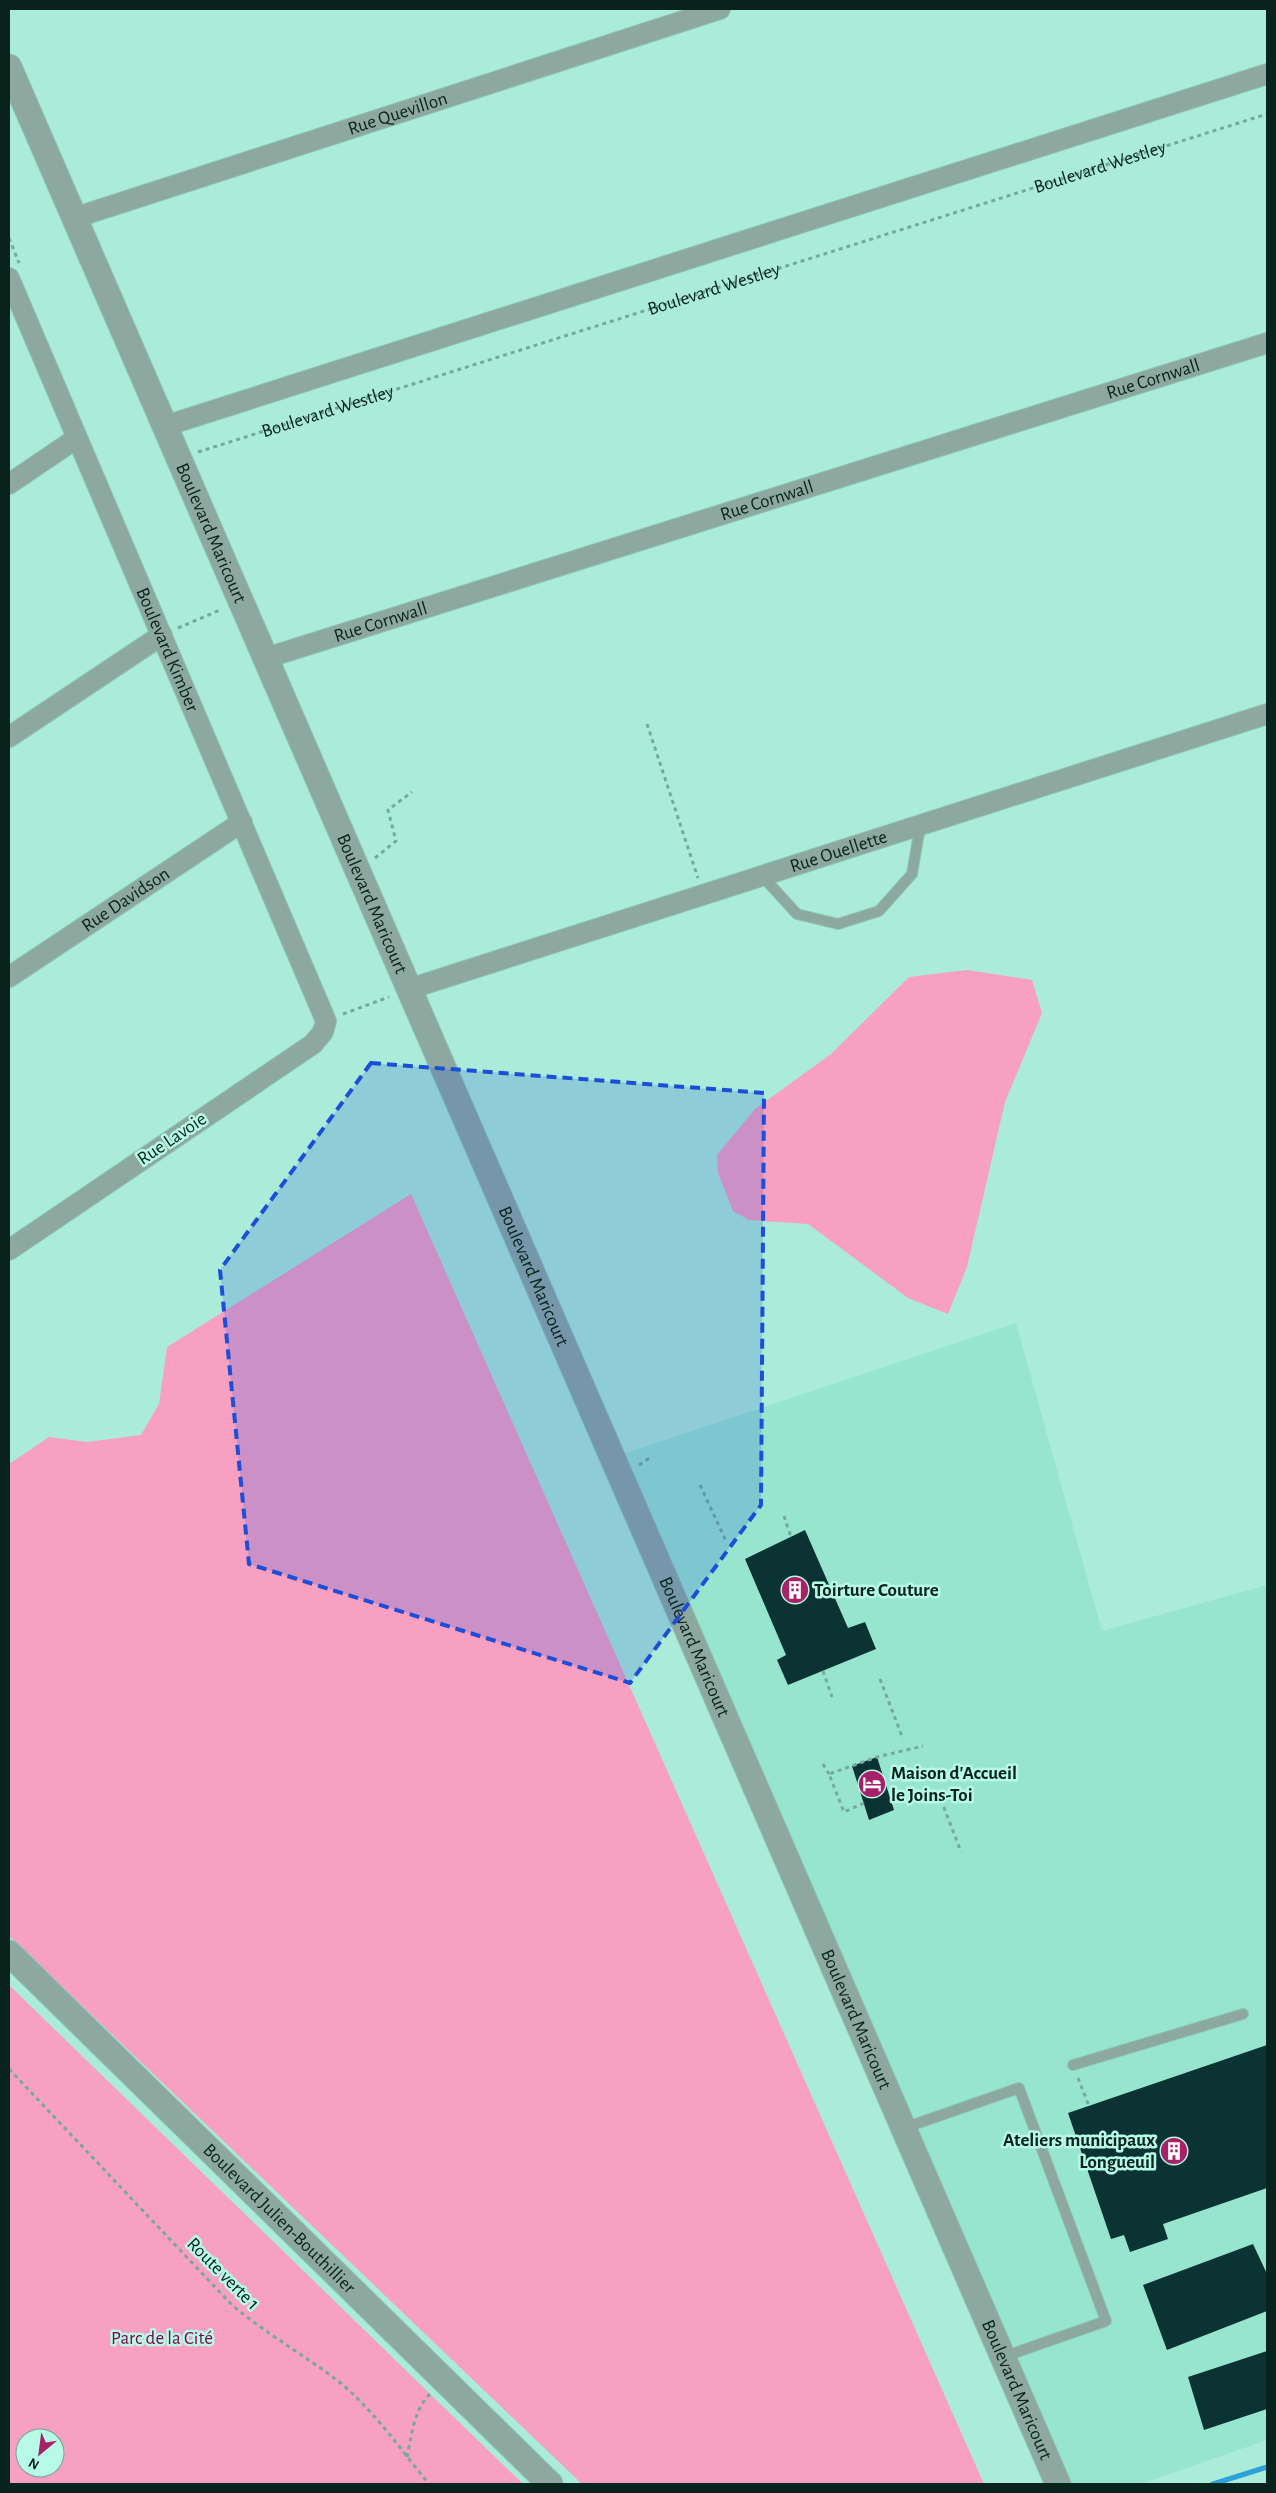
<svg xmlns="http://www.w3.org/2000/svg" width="1276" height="2493" font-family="'Alegreya Sans',sans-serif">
	<rect width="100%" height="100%" fill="#aaecd9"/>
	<path fill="#98e5cf" d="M1016,1323L1102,1631L1267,1585V2440L1141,2484H1069L620,1455Z"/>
	<path fill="#f7a0c2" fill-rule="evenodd" d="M967,970L1032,980L1042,1013L1005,1102L967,1267L948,1314L908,1298L808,1224L749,1220L733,1211L718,1173L717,1155L755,1109L831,1054L909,977Z
		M411,1194L984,2484H582L9,1936V1464L49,1437L87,1442L141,1435L159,1404L167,1347Z
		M9,1985L523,2484H9ZM25,2438H55V2468H25Z"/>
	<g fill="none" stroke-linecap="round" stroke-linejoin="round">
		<path stroke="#2da2d9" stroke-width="5.5" d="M1213,2484L1267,2467"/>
	</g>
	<path fill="#0b3333" d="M805,1530L848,1628L865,1622L876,1649L788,1685L777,1660L786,1655L745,1559Z
		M877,1757L894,1810L869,1820L852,1766Z
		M1267,2045V2188L1163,2224L1168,2239L1130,2252L1124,2235L1111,2239L1068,2113Z
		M1253,2244L1267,2274V2311L1167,2350L1143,2285Z
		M1267,2351V2409L1204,2430L1188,2377Z"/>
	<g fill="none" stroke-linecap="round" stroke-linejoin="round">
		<defs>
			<path id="service" d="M763,877L797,914L838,924L879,911L912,874L920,827
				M1073,2065L1243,2014
				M904,2128L1019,2088L1106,2321L1003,2357"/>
			<g id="minor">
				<path id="s2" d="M74,218L720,9"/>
				<path id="s3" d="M9,278L326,1021L323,1032L313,1044L9,1250"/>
				<path d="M165,426L1267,74"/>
				<path d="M9,484L77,438"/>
				<path id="s4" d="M266,658L1267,343"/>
				<path d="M9,737L162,635"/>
				<path id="s5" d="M9,977L242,822"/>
				<path id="s6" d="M409,989L1267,714"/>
			</g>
			<g id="tertiary">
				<path id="s7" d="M9,67L1058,2484"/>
				<path id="s8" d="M9,1953L550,2484"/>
			</g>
		</defs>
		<use href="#service" stroke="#8dc8b7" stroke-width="12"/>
		<use href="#minor" stroke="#8dc8b7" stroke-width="22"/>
		<use href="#tertiary" stroke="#8dc8b7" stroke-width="27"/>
		<g stroke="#75aa9b" stroke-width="3" stroke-dasharray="4 4" stroke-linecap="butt">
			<path d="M9,238L19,263"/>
			<path id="s1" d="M198,452L1267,114"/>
			<path d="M178,628L220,610"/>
			<path d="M647,724L698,878"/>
			<path d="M375,858L396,841L388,810L412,792"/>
			<path d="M343,1014L389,997"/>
			<path d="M639,1465L651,1457"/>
			<path d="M700,1485L726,1541"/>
			<path d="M784,1516L791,1537"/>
			<path d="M823,1671L832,1697"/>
			<path d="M880,1679L903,1739"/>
			<path d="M823,1764L829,1774"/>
			<path d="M938,1792L961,1852"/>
			<path d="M864,1803L844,1812L829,1774L877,1757L923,1746"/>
			<path d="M9,2069L232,2305C265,2333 303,2354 338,2381C373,2409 401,2450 429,2484"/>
			<path d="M1078,2078L1089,2106"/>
			<path d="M407,2457C412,2435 413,2411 430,2394"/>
		</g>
		<use href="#service" stroke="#8da89f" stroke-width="10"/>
		<use href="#minor" stroke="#8da89f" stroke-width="20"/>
		<use href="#tertiary" stroke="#8da89f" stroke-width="25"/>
	</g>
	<path fill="#1d4ed8" fill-opacity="0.2" stroke="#1d4ed8" stroke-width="4" stroke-dasharray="10 6" stroke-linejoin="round" d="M371,1063L764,1093L761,1505L630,1683L249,1564L220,1270Z"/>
	<defs>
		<symbol id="building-disc" viewBox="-11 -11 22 22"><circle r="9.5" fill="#a82067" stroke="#b7fae6"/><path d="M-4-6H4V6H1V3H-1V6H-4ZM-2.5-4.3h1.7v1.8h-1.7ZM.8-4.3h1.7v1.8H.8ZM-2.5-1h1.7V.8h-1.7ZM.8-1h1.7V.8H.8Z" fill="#fff"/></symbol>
		<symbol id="hotel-disc" viewBox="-11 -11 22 22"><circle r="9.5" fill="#a82067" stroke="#b7fae6"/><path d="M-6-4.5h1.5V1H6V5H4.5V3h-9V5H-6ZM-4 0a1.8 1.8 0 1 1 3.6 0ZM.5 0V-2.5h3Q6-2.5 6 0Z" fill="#fff"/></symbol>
	</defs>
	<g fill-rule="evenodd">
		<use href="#building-disc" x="779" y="1574" width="32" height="32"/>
		<use href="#hotel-disc" x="856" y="1768" width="32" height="32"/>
		<use href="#building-disc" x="1158" y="2135" width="32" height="32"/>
	</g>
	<g text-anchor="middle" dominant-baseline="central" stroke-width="5" stroke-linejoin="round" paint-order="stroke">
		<g font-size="19" fill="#07231c" stroke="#b7fae6">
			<text stroke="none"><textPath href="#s2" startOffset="340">Rue Quevillon</textPath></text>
			<text stroke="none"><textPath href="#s1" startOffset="946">Boulevard Westley</textPath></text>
			<text stroke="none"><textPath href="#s1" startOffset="541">Boulevard Westley</textPath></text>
			<text stroke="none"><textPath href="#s4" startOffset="930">Rue Cornwall</textPath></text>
			<text stroke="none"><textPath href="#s1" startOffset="136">Boulevard Westley</textPath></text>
			<text stroke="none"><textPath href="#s4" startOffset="525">Rue Cornwall</textPath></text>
			<text stroke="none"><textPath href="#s7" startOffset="508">Boulevard Maricourt</textPath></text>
			<text stroke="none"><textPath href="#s4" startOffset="120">Rue Cornwall</textPath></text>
			<text stroke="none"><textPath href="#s3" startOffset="404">Boulevard Kimber</textPath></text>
			<text stroke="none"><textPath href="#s6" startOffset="451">Rue Ouellette</textPath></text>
			<text stroke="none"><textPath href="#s5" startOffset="140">Rue Davidson</textPath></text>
			<text stroke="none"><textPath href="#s7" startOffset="912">Boulevard Maricourt</textPath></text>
			<text transform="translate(172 1139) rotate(-34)">Rue Lavoie</text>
			<text stroke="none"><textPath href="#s7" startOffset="1318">Boulevard Maricourt</textPath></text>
			<text stroke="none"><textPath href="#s7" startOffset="1722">Boulevard Maricourt</textPath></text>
			<text stroke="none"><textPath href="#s7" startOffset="2128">Boulevard Maricourt</textPath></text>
			<text stroke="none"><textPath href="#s8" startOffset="379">Boulevard Julien-Bouthillier</textPath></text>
			<text transform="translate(223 2274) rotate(45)">Route verte 1</text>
			<text stroke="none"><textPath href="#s7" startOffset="2532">Boulevard Maricourt</textPath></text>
		</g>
		<g font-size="19" font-weight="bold" fill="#07231c" stroke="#b7fae6" text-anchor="start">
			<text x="814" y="1590">Toirture Couture</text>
			<text x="891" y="1773">Maison d'Accueil<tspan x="891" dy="22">le Joins-Toi</tspan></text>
			<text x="1155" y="2140" text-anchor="end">Ateliers municipaux<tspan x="1155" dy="22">Longueuil</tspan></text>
		</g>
		<g font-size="19" fill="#80064b" stroke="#b7fae6">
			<text x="162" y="2338">Parc de la Cité</text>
		</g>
	</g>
	<rect width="1276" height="2493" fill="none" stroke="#07231c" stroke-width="20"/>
	<g transform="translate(40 2453) rotate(209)"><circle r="24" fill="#b7fae6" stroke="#71a495"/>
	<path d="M0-4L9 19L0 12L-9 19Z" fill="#a82067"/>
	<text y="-8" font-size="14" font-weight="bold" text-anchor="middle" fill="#07231c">N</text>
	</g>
</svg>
